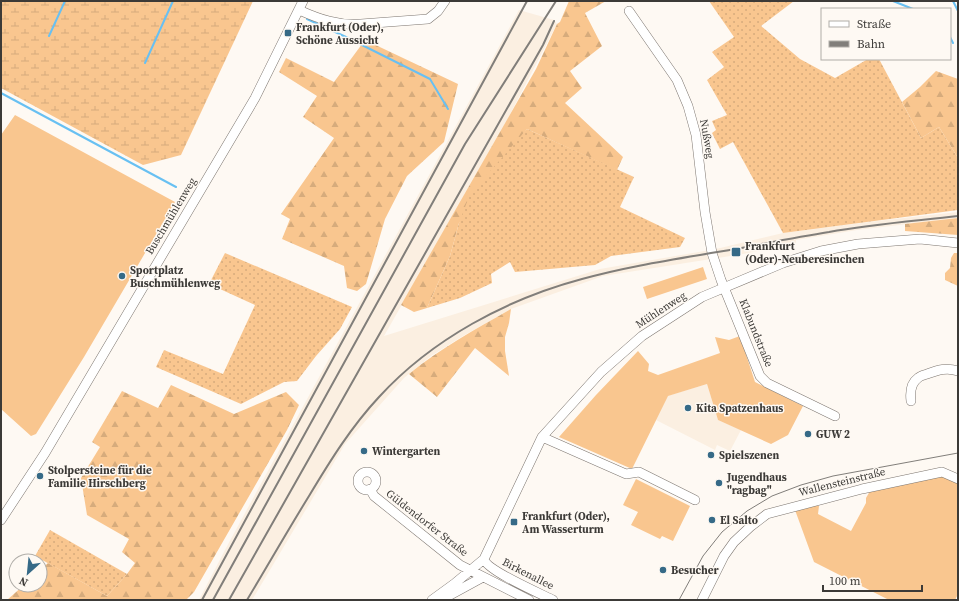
<svg xmlns="http://www.w3.org/2000/svg" width="959" height="601" font-family="'Source Serif 4',serif">
	<defs>
		<pattern id="forest-firs" width="22" height="20" patternUnits="userSpaceOnUse"><rect width="22" height="20" fill="#f9c68f"/><path d="M5 1l3.5 6h-7zM16 11l3.5 6h-7z" fill="#d6ab7c"/></pattern>
		<pattern id="wetland-marsh" width="20" height="14" patternUnits="userSpaceOnUse"><rect width="20" height="14" fill="#f9c68f"/><path d="M1 5h8M5 5V1M11 12h8M15 12V8" fill="none" stroke="#d6ab7c"/></pattern>
		<pattern id="garden-dots" width="8" height="8" patternUnits="userSpaceOnUse"><rect width="8" height="8" fill="#f9c68f"/><path d="M2 2h.1M6 6h.1" fill="none" stroke="#d6ab7c" stroke-width="1.8" stroke-linecap="round"/></pattern>
	</defs>
	<rect width="100%" height="100%" fill="#fef9f3"/>
	<path fill="#fbefe1" d="M519,10L554,20L557,24L503,128L384,336L600,269L716,249L783,233L877,221L958,212V218L857,230L796,240V243L743,254L603,276L511,309L463,336L431,356L404,378L370,416L345,444L252,600H199L226,548Z
		M707,384L718,420L741,430L730,451L717,445L715,450L656,420L667,396Z"/>
	<path fill="#f9c68f" d="M15,115L175,202L84,357L36,434L31,436L1,409V135Z
		M703,267L707,279L647,299L643,287Z
		M740,336L755,382L803,406L788,435L771,444L718,420L707,384L668,396L632,469L559,437L596,395L638,351L649,364L648,371L658,375L720,353L715,337L729,340Z
		M938,476H945L958,482V594L955,600H889L814,562L795,510L817,505L819,506L818,514L851,531L866,503V498L870,491Z
		M636,479L690,506L673,541L662,536L660,539L631,525L638,512L623,505Z"/>
	<path fill="url(#forest-firs)" d="M569,1H606L585,13L602,46L570,71L582,88L565,103L623,157L617,170L527,129L459,223L450,256L427,308L414,312L401,305L536,69L557,24L560,22Z
		M365,40L458,84L444,142L407,176L385,219L366,284L357,291L347,288L344,266L282,239L290,219L281,214L334,138L303,117L317,96L279,72L286,58L334,82Z
		M936,71L958,79V158L939,127L921,138L902,102L920,87Z
		M958,218V235L905,231V224Z
		M954,253H958V286L945,280V273L950,268L951,258Z
		M511,309L509,323L505,337V351L509,376L475,348L437,397L409,374C441,348 476,329 511,309Z
		M171,385L234,414L286,392L299,405L287,430L194,592L186,600H7L24,585H40V570L48,563L107,596L127,574L135,563L122,552L129,539L87,515L81,478L100,447L92,442L122,391L158,408Z"/>
	<path fill="url(#wetland-marsh)" d="M1,1H253L181,155L143,165L1,88Z"/>
	<path fill="url(#garden-dots)" d="M709,1H794L761,26L800,59L835,78L868,59H879L921,138L939,127L958,158V210L783,233L733,142L720,149L712,133L716,130L712,121L727,115L707,80L724,67L712,52L734,37Z
		M527,129L634,177L620,207L685,238L680,247L611,256L595,265L515,272L510,262L491,274L492,283L460,298L427,308L450,256L459,223L470,194Z
		M225,253L352,307L340,329L316,356L297,381L284,382L241,404L156,367L164,350L223,374L255,305L209,284Z
		M50,530L127,574L107,596L35,556Z"/>
	<g fill="none" stroke-linecap="round" stroke-linejoin="round">
		<path stroke="#68c0f2" stroke-width="2" d="M893,1L913,9
			M953,1L958,11
			M307,19L346,37L430,79L448,109
			M49,36L65,1
			M950,37L953,43
			M145,63L173,1
			M1,93L176,187"/>
		<defs>
			<path id="minor" d="M299,10C319,19 339,26 361,24L428,19L438,11L445,1
				M629,11L677,80L688,106L696,135L705,212L712,253L721,280L760,376L767,383L835,416
				M911,401C910,393 911,383 918,378C920,376 924,375 927,374C938,370 947,367 958,371
				M542,437L626,474L639,472L695,500
				M358 481a9 9 0 1 1 18 0a9 9 0 1 1-18 0Z
				M370,489L374,496L460,565L529,600
				M1,520L45,453L255,98L303,1
				M484,559C486,570 541,594 553,600
				M432,600L454,584L484,559L542,437L601,372L642,336L702,297L783,263L821,251L858,244L920,239L958,243
				M441,600L483,577
				M702,600L724,556L734,542L750,527L767,514L862,489L942,472L958,479"/>
		</defs>
		<use href="#minor" stroke="#7d7670" stroke-width="10"/>
		<use href="#minor" stroke="#fff" stroke-width="9"/>
		<path stroke="#817e7a" stroke-width="1" d="M679,600L703,556L722,532L747,511L772,496L801,485L833,476L958,453"/>
		<path stroke="#817e7a" stroke-width="2" d="M202,600L527,1
			M213,600L465,144L556,1
			M229,600L543,45L554,21
			M247,600C268,565 288,530 309,496C330,461 351,427 379,397C432,339 507,299 582,279C632,265 684,258 735,249C767,243 798,237 829,232C872,224 915,221 958,216"/>
	</g>
	<g fill="#366a87" stroke="#fef9f3" stroke-width="1.5">
		<rect x="284" y="29" width="8" height="8" rx="2"/>
		<rect x="731" y="247" width="10" height="10" rx="2"/>
		<circle cx="122" cy="276" r="4"/>
		<circle cx="688" cy="408" r="4"/>
		<circle cx="808" cy="434" r="4"/>
		<circle cx="364" cy="451" r="4"/>
		<circle cx="711" cy="455" r="4"/>
		<circle cx="40" cy="476" r="4"/>
		<circle cx="719" cy="483" r="4"/>
		<circle cx="712" cy="520" r="4"/>
		<rect x="510" y="518" width="8" height="8" rx="2"/>
		<circle cx="663" cy="570" r="4"/>
	</g>
	<g text-anchor="middle" dominant-baseline="central" stroke-width="3" stroke-linejoin="round" paint-order="stroke">
		<g font-size="11" font-weight="bold" fill="#3c3a37" stroke="#fef9f3" text-anchor="start">
			<text x="296" y="27">Frankfurt (Oder),<tspan x="296" dy="13">Schöne Aussicht</tspan></text>
			<text x="745" y="246">Frankfurt<tspan x="745" dy="13">(Oder)-Neuberesinchen</tspan></text>
			<text x="130" y="270">Sportplatz<tspan x="130" dy="13">Buschmühlenweg</tspan></text>
			<text x="696" y="408">Kita Spatzenhaus</text>
			<text x="816" y="434">GUW 2</text>
			<text x="372" y="451">Wintergarten</text>
			<text x="719" y="455">Spielszenen</text>
			<text x="48" y="470">Stolpersteine für die<tspan x="48" dy="13">Familie Hirschberg</tspan></text>
			<text x="727" y="477">Jugendhaus<tspan x="727" dy="13">"ragbag"</tspan></text>
			<text x="522" y="516">Frankfurt (Oder),<tspan x="522" dy="13">Am Wasserturm</tspan></text>
			<text x="720" y="520">El Salto</text>
			<text x="671" y="570">Besucher</text>
		</g>
		<g font-size="11" fill="#3c3a37" stroke="#fef9f3">
			<text transform="translate(707 139) rotate(80)">Nußweg</text>
			<text transform="translate(171 216) rotate(-59)">Buschmühlenweg</text>
			<text transform="translate(661 310) rotate(-33)">Mühlenweg</text>
			<text transform="translate(756 333) rotate(68)">Klabundstraße</text>
			<text transform="translate(842 482) rotate(-14)">Wallensteinstraße</text>
			<text transform="translate(427 523) rotate(38)">Güldendorfer Straße</text>
			<text transform="translate(528 574) rotate(27)">Birkenallee</text>
		</g>
	</g>
	<rect width="959" height="601" fill="none" stroke="#3c3a37" stroke-width="4"/>
	<rect x="821" y="8" width="130" height="52" fill="#fef9f3" stroke="#b0ada8"/>
	<rect x="829" y="21" width="20" height="6" fill="#ffffff" stroke="#b0ada8"/>
	<text x="857" y="28" font-size="12" fill="#3c3a37">Straße</text>
	<rect x="829" y="41" width="20" height="6" fill="#817e7a" stroke="#b0ada8"/>
	<text x="857" y="48" font-size="12" fill="#3c3a37">Bahn</text>
	<g transform="translate(28 573) rotate(207)"><circle r="19" fill="#fef9f3" stroke="#b0ada8"/>
	<path d="M0-3L7 15L0 10L-7 15Z" fill="#366a87"/>
	<text y="-6" font-size="11" font-weight="bold" text-anchor="middle" fill="#3c3a37">N</text>
	</g>
	<path d="M823 585v6h99v-6" fill="none" stroke="#3c3a37" stroke-width="2"/>
	<text x="829" y="585" font-size="12" fill="#3c3a37" stroke="#fef9f3" stroke-width="3" paint-order="stroke">100 m</text>
</svg>
